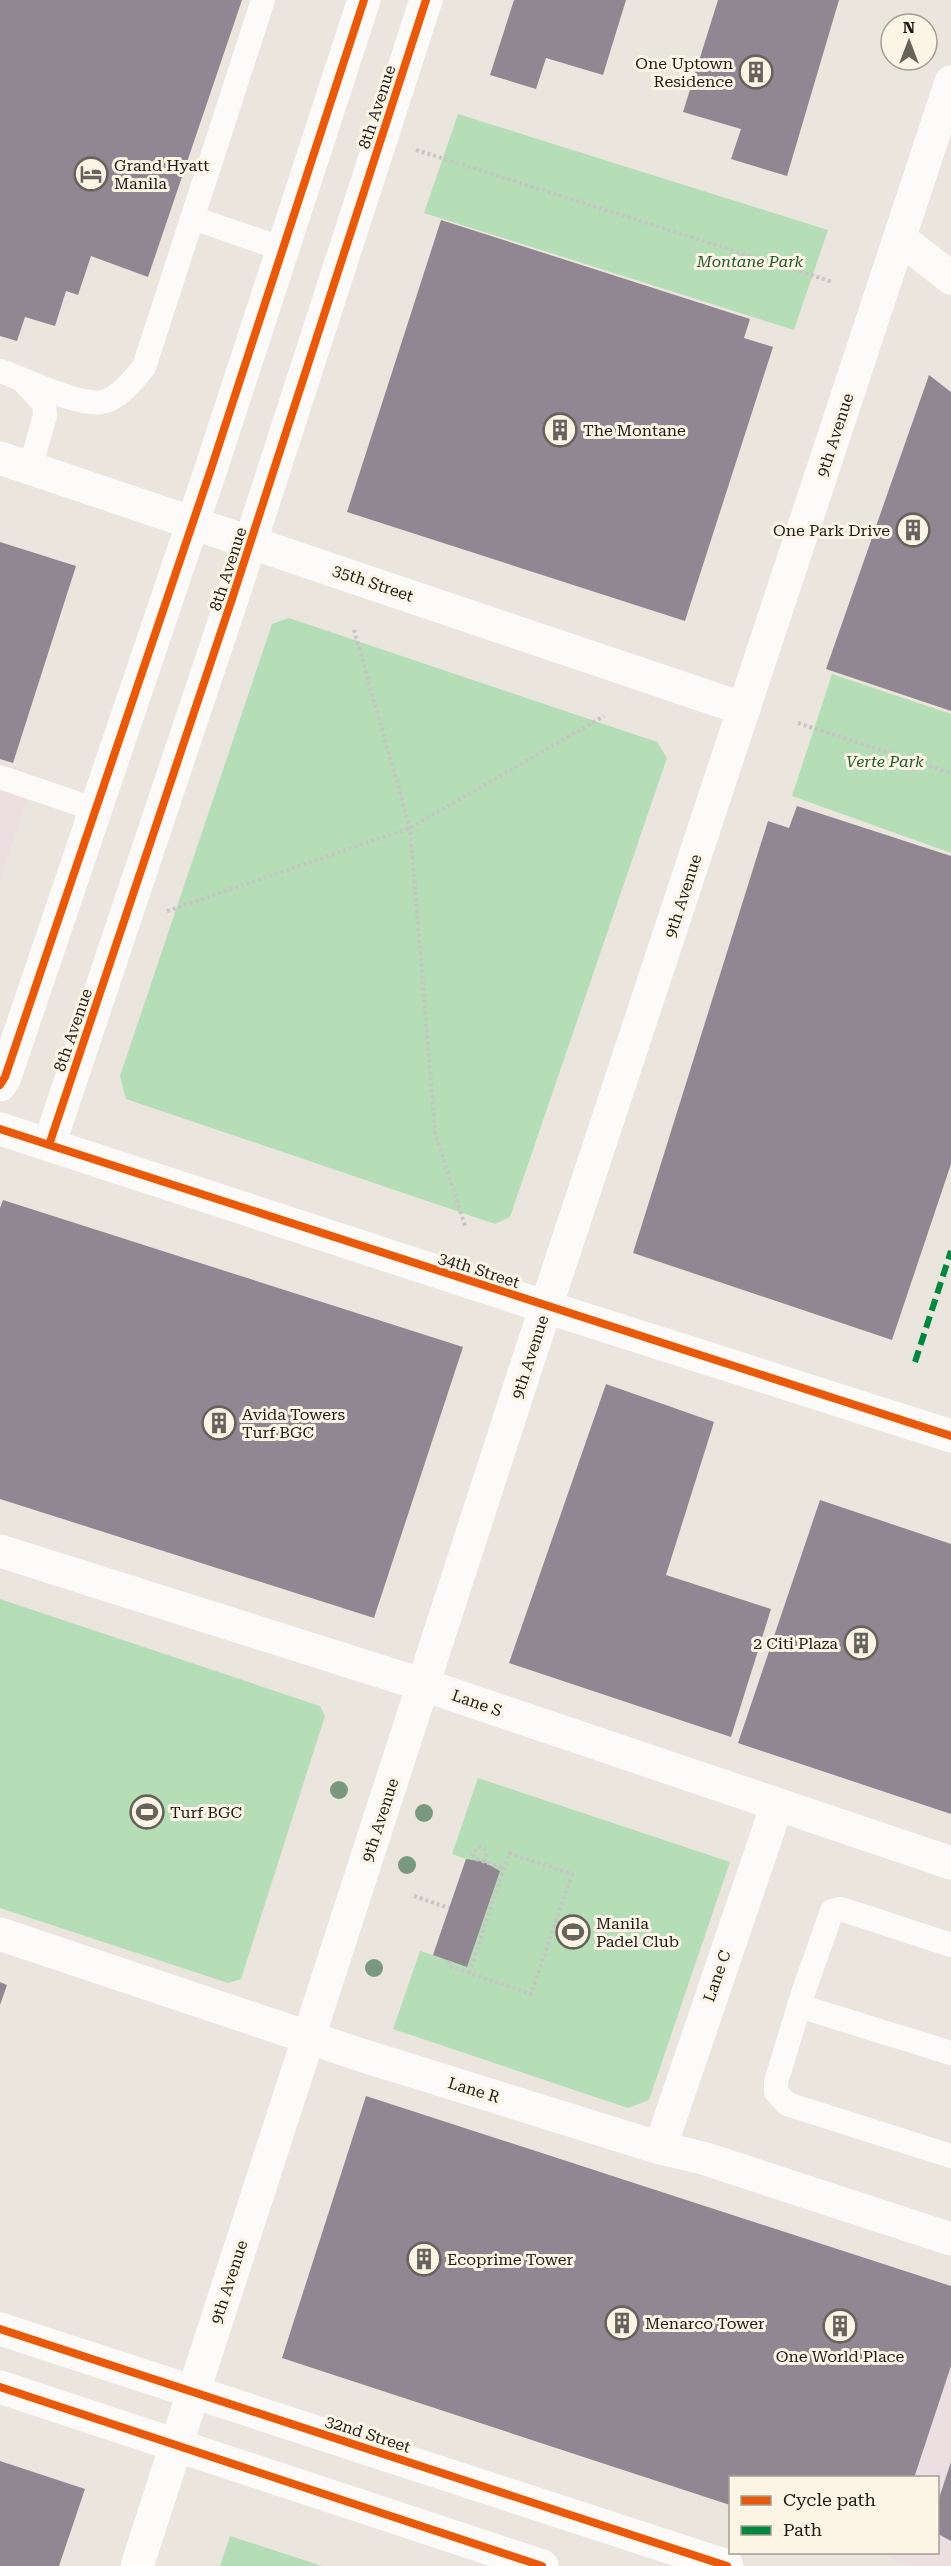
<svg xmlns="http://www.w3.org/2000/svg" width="951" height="2566" font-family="'Roboto Serif',serif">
	<rect width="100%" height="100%" fill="#eae6de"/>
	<path fill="#ecdee1" d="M0,762L35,773L0,879Z
		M951,2366V2566H914L887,2557L889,2553L938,2552V2478L914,2477Z"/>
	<path fill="#b5deb7" d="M458,114L828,230L794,330L424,213Z
		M289,618L657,742L667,758L510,1217L495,1224L126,1099L120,1076L272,624Z
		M832,674L951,714V853L792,796Z
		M0,1599L320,1706L325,1716L241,1979L228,1983L0,1908Z
		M478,1778L730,1862L649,2100L628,2108L393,2029L420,1951L433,1955L466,1859L452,1854Z
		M230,2536L322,2566H220Z"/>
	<path fill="#918792" d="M0,0H242L148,277L91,256L78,295L66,291L55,326L25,317L17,341L0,336Z
		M514,0H626L603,75L546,58L536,89L490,75Z
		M718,0H839L787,176L731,159L741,129L683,112Z
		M441,220L750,319L744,338L773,347L685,621L347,512Z
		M929,375L951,392V711L826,669Z
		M0,542L76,566L13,763L0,759Z
		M797,806L951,856V1164L892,1340L633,1253L768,821L789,828Z
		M3,1200L463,1347L374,1618L0,1499V1208Z
		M606,1384L714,1422L666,1575L771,1609L731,1737L509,1663Z
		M820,1500L951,1544V1814L738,1743Z
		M466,1859L484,1862L500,1871L467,1967L433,1955Z
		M0,1982L7,1985L0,2005Z
		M366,2096L951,2286V2366L914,2478H730V2505L282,2358Z
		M0,2461L85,2489L59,2566H0Z
		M951,2462V2541L938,2534V2501Z"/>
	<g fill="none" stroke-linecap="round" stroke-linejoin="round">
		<path stroke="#c7c5c3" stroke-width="4" stroke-dasharray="3 3" stroke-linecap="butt" d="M416,150L833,282
			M354,630L410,828L435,1132L465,1226
			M798,723L951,773
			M167,911L410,828L604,716
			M484,1862L487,1853L484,1848L478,1847L473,1854L476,1859L504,1868
			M414,1896L449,1908
			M450,1961L449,1966L531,1994L572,1874L509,1853L469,1974"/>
		<path stroke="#fcfbfa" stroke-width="24" d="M193,218L283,249
			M0,371C25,379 77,406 102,402C119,399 134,379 144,367L263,0
			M23,381L44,404L45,416L30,468
			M0,777L94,809
			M951,1945L841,1909L832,1911L804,1990L776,2082V2092L787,2104L951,2156
			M799,2006L951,2053"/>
		<path stroke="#fcfbfa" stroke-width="33" d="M901,239L951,278
			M0,458L744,709
			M546,1307L951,1436
			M0,1551L424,1685L951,1863
			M0,1934L361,2055L660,2148L703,2158L951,2239
			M660,2148L777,1805"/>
		<path stroke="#fcfbfa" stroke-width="33" d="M0,1085L5,1077L211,469L364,0
			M0,1129L546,1307
			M49,1145L233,596L426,0
			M137,2566L529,1358L951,82"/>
		<path stroke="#fcfbfa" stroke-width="33" d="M0,2329L727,2566
			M0,2387L542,2566"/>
		<path stroke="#00873e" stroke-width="6" stroke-dasharray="12 6" stroke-linecap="butt" d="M915,1362L951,1251"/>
		<defs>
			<path id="cycleway" d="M0,1085L5,1077L211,469L364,0
				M0,1129L951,1436
				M49,1145L233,596L426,0
				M0,2329L727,2566
				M0,2387L542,2566"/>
		</defs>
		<use href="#cycleway" stroke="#fcf5e6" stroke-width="11"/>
		<use href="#cycleway" stroke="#e8590c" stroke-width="8"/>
	</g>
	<g fill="#7a987d">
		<circle cx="339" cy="1790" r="9"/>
		<circle cx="424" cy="1813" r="9"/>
		<circle cx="407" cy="1865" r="9"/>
		<circle cx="374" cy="1968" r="9"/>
	</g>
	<defs>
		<symbol id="building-ring" viewBox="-11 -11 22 22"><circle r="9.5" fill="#fcf5e6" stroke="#66635d" stroke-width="1.5"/><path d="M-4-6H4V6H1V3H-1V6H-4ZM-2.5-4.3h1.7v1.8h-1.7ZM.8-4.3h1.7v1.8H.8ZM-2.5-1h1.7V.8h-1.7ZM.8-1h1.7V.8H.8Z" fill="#66635d"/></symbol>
		<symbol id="hotel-ring" viewBox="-11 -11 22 22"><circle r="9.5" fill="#fcf5e6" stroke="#66635d" stroke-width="1.5"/><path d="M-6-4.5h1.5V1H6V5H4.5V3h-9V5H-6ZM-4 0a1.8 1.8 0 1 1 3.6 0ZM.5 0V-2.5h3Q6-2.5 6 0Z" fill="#66635d"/></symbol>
		<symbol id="stadium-ring" viewBox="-11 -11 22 22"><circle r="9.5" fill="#fcf5e6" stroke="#66635d" stroke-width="1.5"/><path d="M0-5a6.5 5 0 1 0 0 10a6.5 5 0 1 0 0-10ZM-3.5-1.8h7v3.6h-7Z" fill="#66635d"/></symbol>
	</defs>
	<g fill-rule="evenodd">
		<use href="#building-ring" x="737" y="53" width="38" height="38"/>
		<use href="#hotel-ring" x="72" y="155" width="38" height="38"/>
		<use href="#building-ring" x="541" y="411" width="38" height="38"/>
		<use href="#building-ring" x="894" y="511" width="38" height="38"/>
		<use href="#building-ring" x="200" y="1404" width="38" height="38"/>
		<use href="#building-ring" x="842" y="1624" width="38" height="38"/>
		<use href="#stadium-ring" x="128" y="1793" width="38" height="38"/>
		<use href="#stadium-ring" x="554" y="1913" width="38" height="38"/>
		<use href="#building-ring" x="405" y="2240" width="38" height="38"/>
		<use href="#building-ring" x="603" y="2304" width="38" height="38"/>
		<use href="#building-ring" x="821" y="2307" width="38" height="38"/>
	</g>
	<g text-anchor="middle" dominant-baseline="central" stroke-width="6" stroke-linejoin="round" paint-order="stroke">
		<g font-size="16" fill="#1f1c17" stroke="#fcf5e6" text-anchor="start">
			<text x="733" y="63" text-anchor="end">One Uptown<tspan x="733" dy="18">Residence</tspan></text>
			<text x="114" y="165">Grand Hyatt<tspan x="114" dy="18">Manila</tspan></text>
			<text x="583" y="430">The Montane</text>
			<text x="890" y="530" text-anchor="end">One Park Drive</text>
			<text x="242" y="1414">Avida Towers<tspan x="242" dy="18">Turf BGC</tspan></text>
			<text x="838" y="1643" text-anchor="end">2 Citi Plaza</text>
			<text x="170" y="1812">Turf BGC</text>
			<text x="596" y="1923">Manila<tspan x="596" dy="18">Padel Club</tspan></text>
			<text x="447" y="2259">Ecoprime Tower</text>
			<text x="645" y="2323">Menarco Tower</text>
			<text x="840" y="2356" text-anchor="middle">One World Place</text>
		</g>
		<g font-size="16" fill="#1f1c17" stroke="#fcf5e6">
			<text transform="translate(377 107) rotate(-72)">8th Avenue</text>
			<text transform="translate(835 435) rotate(-72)">9th Avenue</text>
			<text transform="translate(228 569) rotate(-72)">8th Avenue</text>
			<text transform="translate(373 583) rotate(19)">35th Street</text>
			<text transform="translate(683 896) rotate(-72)">9th Avenue</text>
			<text transform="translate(73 1030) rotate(-71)">8th Avenue</text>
			<text transform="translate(479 1270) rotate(18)">34th Street</text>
			<text transform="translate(530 1357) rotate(-72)">9th Avenue</text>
			<text transform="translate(477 1703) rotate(19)">Lane S</text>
			<text transform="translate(380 1820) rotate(-72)">9th Avenue</text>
			<text transform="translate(717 1976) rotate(-71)">Lane C</text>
			<text transform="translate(474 2090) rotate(17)">Lane R</text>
			<text transform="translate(229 2282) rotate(-72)">9th Avenue</text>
			<text transform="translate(368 2434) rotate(18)">32nd Street</text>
		</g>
		<g font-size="16" font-style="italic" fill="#1e592d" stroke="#fcf5e6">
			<text x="750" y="261">Montane Park</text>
			<text x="885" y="761">Verte Park</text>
		</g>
	</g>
	<rect x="729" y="2476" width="210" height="78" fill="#fcf5e6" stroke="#a49e93" stroke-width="1.5"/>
	<rect x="741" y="2496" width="30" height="9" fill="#e8590c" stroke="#a49e93" stroke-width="1.5"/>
	<text x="783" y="2506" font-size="18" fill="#1f1c17">Cycle path</text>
	<rect x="741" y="2526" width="30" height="9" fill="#00873e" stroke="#a49e93" stroke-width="1.5"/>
	<text x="783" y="2536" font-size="18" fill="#1f1c17">Path</text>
	<g transform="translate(909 42)"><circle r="28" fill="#fcf5e6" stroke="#a49e93" stroke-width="1.5"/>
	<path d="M0-4.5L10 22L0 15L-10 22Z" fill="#66635d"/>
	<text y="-9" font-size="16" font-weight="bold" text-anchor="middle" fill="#1f1c17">N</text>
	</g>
</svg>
